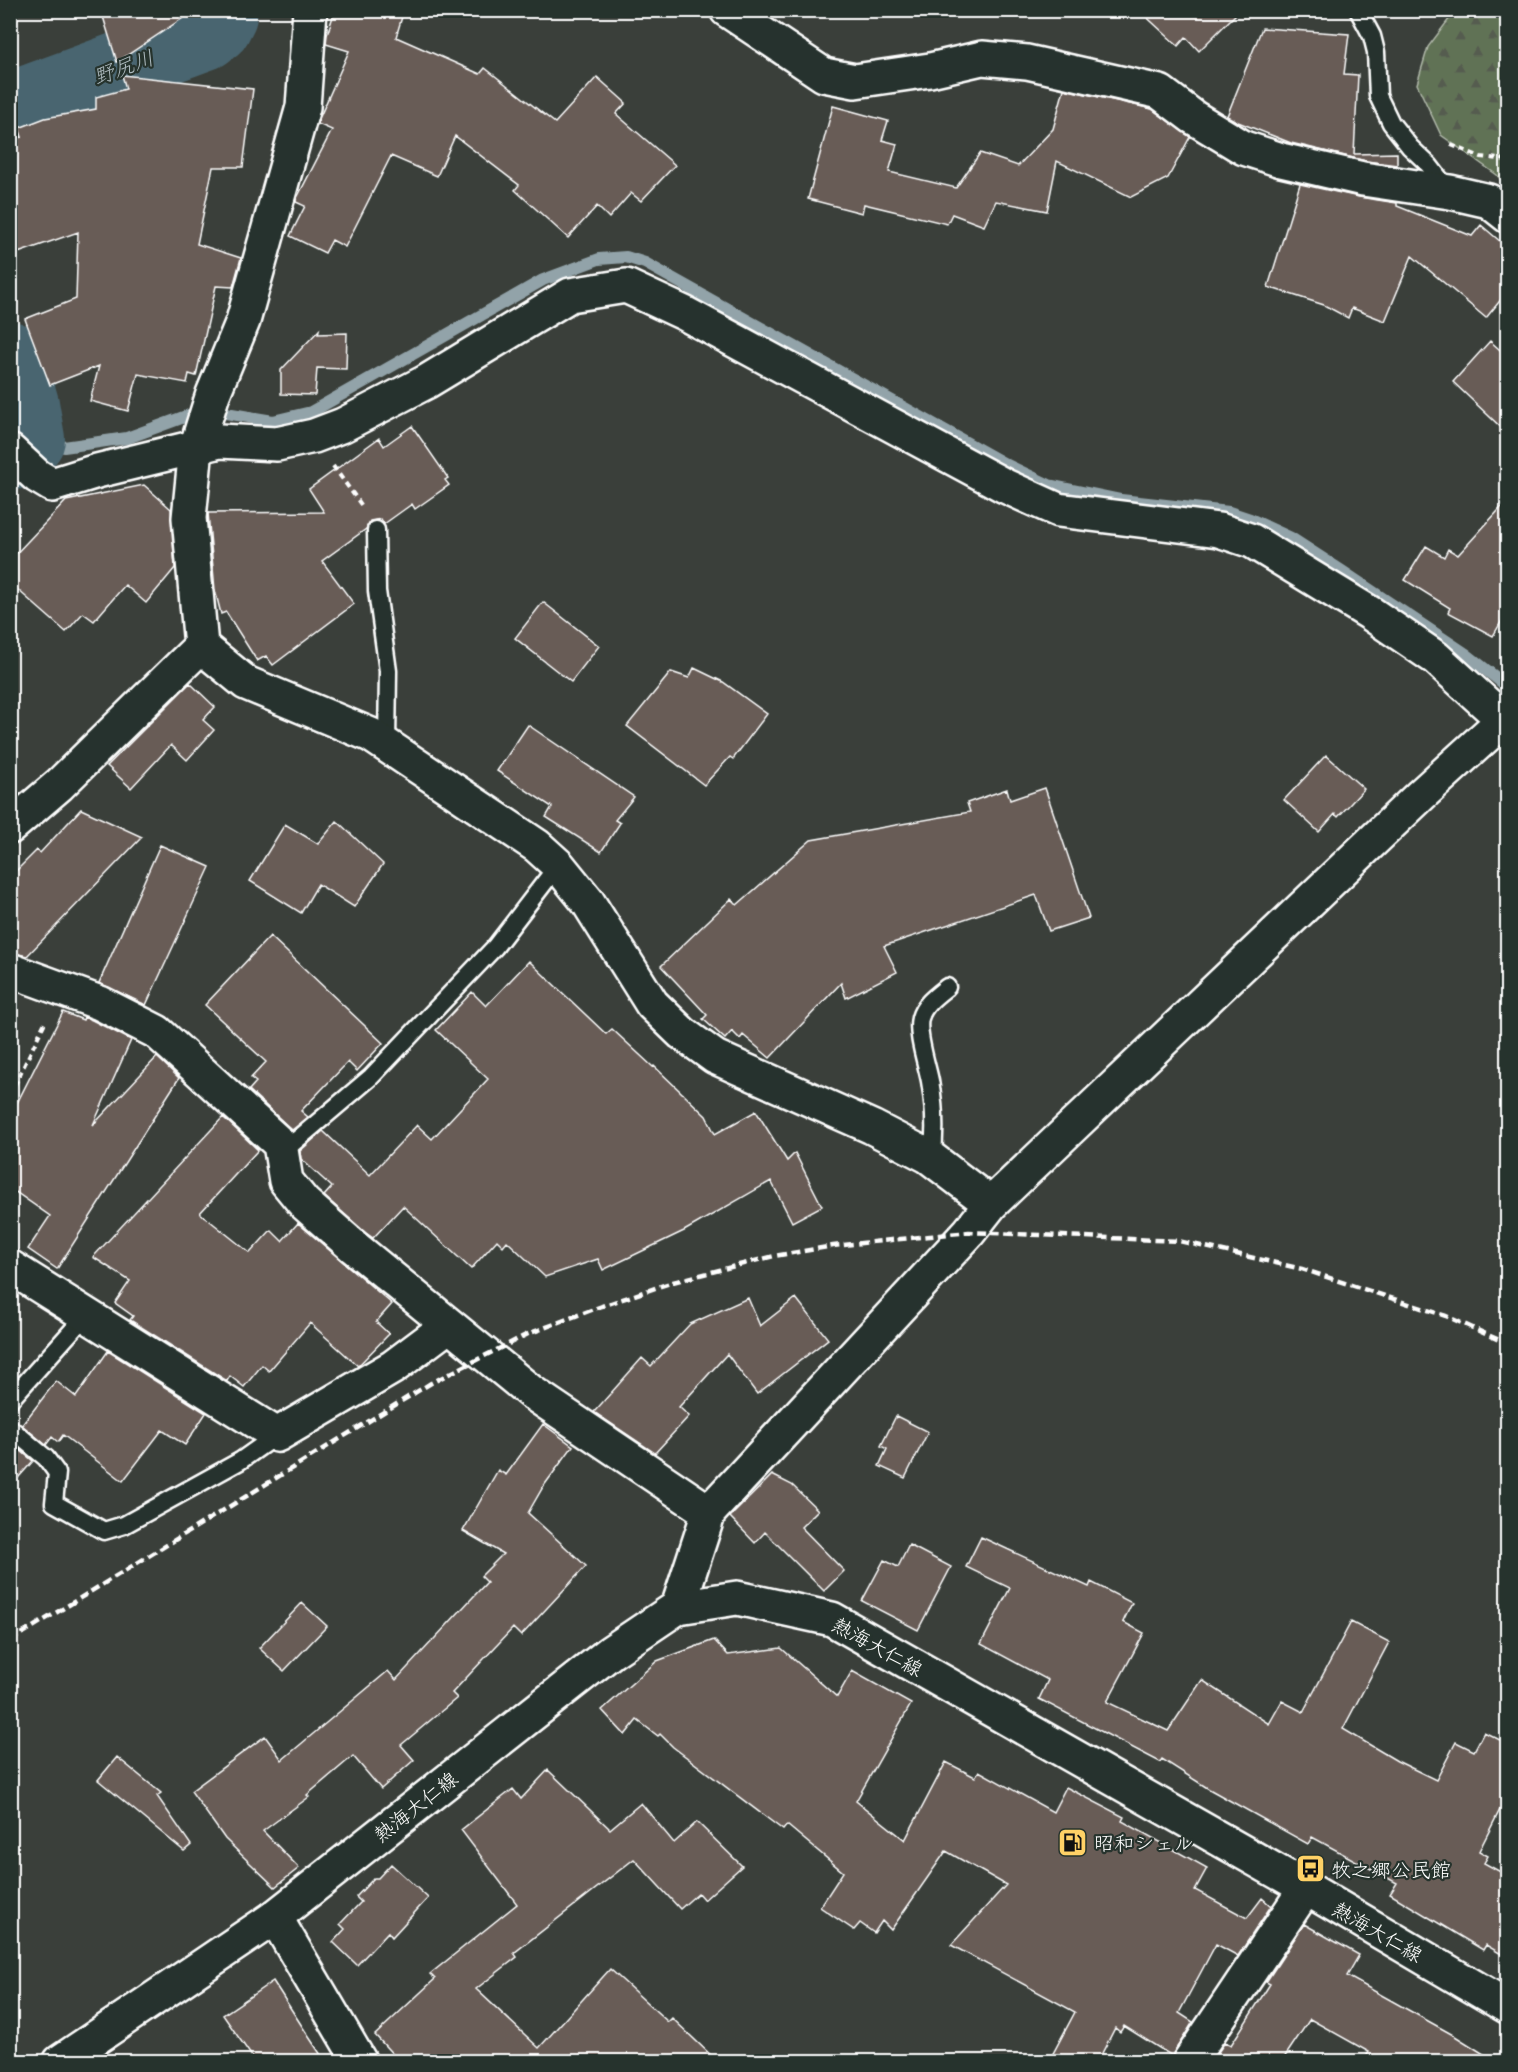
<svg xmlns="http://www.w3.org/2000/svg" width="1518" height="2072" font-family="Mali,'Klee One',sans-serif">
	<defs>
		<pattern id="forest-firs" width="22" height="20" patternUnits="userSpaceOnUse" patternTransform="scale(1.5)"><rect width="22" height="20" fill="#617254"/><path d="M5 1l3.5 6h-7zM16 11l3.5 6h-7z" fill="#545b4f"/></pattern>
	</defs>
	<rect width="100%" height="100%" fill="#3a3f3a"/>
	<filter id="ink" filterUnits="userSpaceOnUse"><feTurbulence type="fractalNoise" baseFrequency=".0167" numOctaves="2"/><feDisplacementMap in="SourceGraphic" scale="12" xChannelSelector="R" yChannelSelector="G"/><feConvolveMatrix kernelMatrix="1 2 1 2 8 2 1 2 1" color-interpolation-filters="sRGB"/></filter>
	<g filter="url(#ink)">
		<path fill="url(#forest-firs)" stroke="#b0b8aa" stroke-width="1.5" d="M1456,10L1507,11V187L1497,175L1441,135L1417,84L1428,47Z"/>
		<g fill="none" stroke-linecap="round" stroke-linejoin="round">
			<path stroke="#92a3a9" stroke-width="12" d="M30,439L64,447L127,438L192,414L226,413L273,421L311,412L543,280L599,259L626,257L645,263L1005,464L1049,485L1121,500L1229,512L1250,519L1291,538L1342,571L1466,654L1508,687"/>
			<path stroke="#49656f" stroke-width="70" d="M10,107L206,35L216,27L222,15L220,10
				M10,356L24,404L30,439L10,456"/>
		</g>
		<path fill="#685c57" stroke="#fff" stroke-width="1.5" d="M101,10H195L117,62Z
			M335,10H404L396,37L480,74L485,68L555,123L597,77L626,103L616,114L675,165L641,201L631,193L609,218L597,206L568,238L515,190L519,185L455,136L437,176L391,156L345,247L332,240L325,253L290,236L305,206L296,202V200L332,130L318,124L319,119L349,51L326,44L327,35Z
			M1139,10H1240L1199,51L1186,37L1178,46Z
			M1262,28L1349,34L1344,74L1358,75L1354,154L1397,153V165L1366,161L1291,143L1238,122L1227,116Z
			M122,75L253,89L243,167H213L197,244L241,258L233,287L216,286L196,376L189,374L187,383L138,374L128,411L90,401L99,366L50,385L25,319L76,299L78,232L18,253L10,230V141L22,137L19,128L45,118L96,109V97L126,89Z
			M1064,89L1152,109L1190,137L1168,178L1131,197L1057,161L1047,211L996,201L984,226L952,214L947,224L864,204L862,213L808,199L833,106L888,121L882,140L897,144L889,172L956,188L980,153L1018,166L1053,129Z
			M1300,184L1359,197L1397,203V206L1472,236L1481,225L1508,248V291L1486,318L1412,256L1385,321L1352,308L1348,318L1324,305L1268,287Z
			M319,330L318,334L347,333L346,369L317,368L315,395L281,394V370Z
			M1490,341L1508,357V434L1453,382Z
			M412,426L448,478L445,480L449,485L415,509L412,504L384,524L381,519L370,521L366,529L322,561L354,604L273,665L266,656L257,661L226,612L221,614L215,590L208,513L324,512L309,489L379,438L384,446Z
			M144,485L171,509L175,568L146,603L125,585L94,621L83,613L66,632L10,583V560L66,501Z
			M1508,500V610L1493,636L1448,612L1450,608L1405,580L1426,546L1444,557L1448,549L1458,555Z
			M543,602L599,646L571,682L515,638Z
			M694,668L723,682L767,714L733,759L730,757L704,785L627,726L671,672L689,678Z
			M190,683L215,707L203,720L214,730L187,760L171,745L131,788L107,766Z
			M528,725L634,797L615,820L620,823L601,852L546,817L552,807L497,771Z
			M1326,755L1364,789L1338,817L1335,814L1319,832L1284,800Z
			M1045,788L1089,918L1049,931L1036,895L884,946L897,972L846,998L841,983L770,1058L743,1035L740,1039L732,1031L725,1039L703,1019L707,1015L661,966L731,899L737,905L811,840L970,812L967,803L1007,789L1010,800Z
			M81,809L142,837L27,956L10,952V877L37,850L40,853Z
			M337,821L383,864L354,907L318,884L301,913L250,881L285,824L318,844Z
			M160,845L210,867L146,1005L99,983Z
			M270,936L383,1043L357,1071L348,1062L301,1111L308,1117L292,1130L249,1090L256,1082L251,1078L266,1062L205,1005Z
			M529,961L606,1034L612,1029L653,1067L654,1066L706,1116L715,1134L756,1111L787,1161L795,1153L822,1206L792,1222L771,1181L684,1231L603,1270L598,1259L545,1277L507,1241L503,1246L497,1240L471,1269L403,1206L373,1238L366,1233L324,1196L332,1187L301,1159L300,1151L323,1131L370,1175L417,1125L432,1139L488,1079L436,1030L472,992L486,1006Z
			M63,1012L83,1020L84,1017L92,1020L131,1040L93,1125L157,1057L179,1078L57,1269L28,1249L50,1216L10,1188V1117Z
			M223,1117L258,1150L200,1213L250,1253L271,1230L282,1241L298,1223L392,1304L376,1322L389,1334L358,1366L310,1323L269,1371L262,1365L244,1387L230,1376L227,1381L130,1320L133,1316L115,1303L130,1281L93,1257Z
			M748,1298L760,1326L796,1298L828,1339L757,1394L727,1354L679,1407L689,1416L655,1453L594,1412L642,1358L651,1366L690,1324Z
			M108,1351L206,1413L185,1445L162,1430L123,1481L63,1435L58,1442L52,1437L46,1445L22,1425L56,1381L76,1397Z
			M896,1416L928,1432L905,1478L879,1466L887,1449L881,1446Z
			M543,1424L573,1446L543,1487L528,1513L586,1566L521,1636L513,1628L452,1693L457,1698L401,1745L414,1760L381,1789L353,1756L307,1795L309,1797L263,1831L299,1868L275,1887L225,1839L191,1791L265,1736L282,1760L388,1671L396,1680L487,1582L481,1576L503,1554L463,1531L498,1470L506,1475Z
			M10,1442L33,1461L10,1487Z
			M772,1475L792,1485L818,1510L801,1527L844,1571L824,1591L765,1532L755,1543L730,1517Z
			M981,1537L1089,1587L1091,1582L1132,1603L1123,1622L1144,1633L1107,1702L1168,1731L1202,1680L1269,1724L1282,1701L1303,1712L1351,1622L1389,1642L1343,1729L1397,1761L1436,1780L1456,1742L1474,1751L1484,1732L1508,1744V1794L1479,1851L1488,1856L1484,1863L1508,1876V1958L1486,1945L1483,1950L1390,1894L1397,1883L1312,1837L1308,1844L1209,1789L1162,1759L1160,1762L1039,1699L1048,1680L981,1644L1010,1588L966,1567Z
			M909,1545L951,1567L918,1630L862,1601L884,1560L898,1567Z
			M302,1603L327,1626L284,1671L259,1648Z
			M714,1640L728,1655L781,1648L837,1697L852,1671L911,1704L856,1801L905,1840L946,1762L975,1777L979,1771L1053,1812L1066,1787L1124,1817L1122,1821L1207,1868L1195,1890L1247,1918L1262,1898L1271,1906L1238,1956L1216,1944L1179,2013L1193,2022L1172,2056L1124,2026L1120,2032L1115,2028L1098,2061H1049L1075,2012L951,1945L1006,1885L946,1851L891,1930L882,1921L874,1933L860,1923L854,1930L820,1907L843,1872L787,1825L783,1830L673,1747L660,1734L658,1736L637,1720L625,1735L602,1710L657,1661Z
			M117,1757L161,1793L157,1796L191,1845L184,1851L98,1780Z
			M548,1770L610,1829L641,1803L674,1843L697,1822L742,1866L704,1900L698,1893L680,1909L634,1859L514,1953L517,1957L476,1989L539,2048L610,1969L668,2022L672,2018L717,2061H399L375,2035L435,1979L430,1974L517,1904L461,1830L513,1789L521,1799Z
			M391,1864L428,1898L392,1937L388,1932L357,1965L333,1942L345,1929L340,1924L361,1902L356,1897L374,1878H378Z
			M1304,1924L1359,1955L1347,1976L1455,2036L1495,2061H1363L1369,2052L1310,2019L1282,2061H1212L1225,2042L1231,2045L1270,1984L1266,1982Z
			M273,1981L309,2037L325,2061H255L223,2015Z"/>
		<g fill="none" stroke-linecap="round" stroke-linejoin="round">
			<defs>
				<path id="lane" d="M1358,10L1372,36L1376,52L1378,96L1391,123L1410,147L1429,165L1449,191
					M376,530L377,591L388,671L387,745
					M281,1148L292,1144L371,1077L495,947L558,865
					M932,1159C936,1132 935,1109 930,1081C927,1065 916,1033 920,1018C924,1004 937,995 947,987
					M10,1400L86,1315
					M10,1428L46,1458L57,1473L54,1503L104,1531L124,1525L240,1461L277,1435"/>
				<path id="street" d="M310,10L303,107L243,321L213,394L196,448L189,518L201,646L246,683L371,735L537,846L558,865L588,902L652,1004L682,1033L715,1057L872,1127L928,1156L991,1204
					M727,10L824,75L855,81L930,70L982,58L1027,62L1160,92L1193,117L1244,148L1281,160L1363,179L1450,192L1489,201L1508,216
					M10,451L37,476L52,485L97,471L220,441L277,444L314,436L343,425L426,382L570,295L626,286L684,313L1005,486L1058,510L1219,530L1252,541L1370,613L1436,658L1504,720
					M10,827L59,785L201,646
					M10,970L100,1003L157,1032L280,1144L286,1181L304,1203L354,1247L531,1392L709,1512
					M10,1267L277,1435L393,1367L449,1325
					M678,1607L709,1512L969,1232L991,1204L1421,795L1508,716
					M275,1917L360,2062
					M1189,2062L1306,1888"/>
				<path id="primary" d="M60,2062L275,1917L611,1652L678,1607L737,1598L832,1619L1306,1888L1508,2007"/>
			</defs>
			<use href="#lane" stroke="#fff" stroke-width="21"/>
			<use href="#street" stroke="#fff" stroke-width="38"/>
			<use href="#primary" stroke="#fff" stroke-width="38"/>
			<path stroke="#fff" stroke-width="4" stroke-dasharray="6 4.5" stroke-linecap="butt" d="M1451,145L1481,157L1508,160
				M333,466L362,506
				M10,1095L45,1022"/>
			<use href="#lane" stroke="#26332d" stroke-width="16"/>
			<use href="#street" stroke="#26332d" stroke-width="33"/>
			<use href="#primary" stroke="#26332d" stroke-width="33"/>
			<path stroke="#fff" stroke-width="4.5" stroke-dasharray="9 4.5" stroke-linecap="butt" d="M10,1641L431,1383L528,1334L602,1306L673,1282L774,1256L833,1246L969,1232L1179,1241L1302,1269L1446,1316L1508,1344"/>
		</g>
	</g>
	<defs>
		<symbol id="fuel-square" viewBox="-11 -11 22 22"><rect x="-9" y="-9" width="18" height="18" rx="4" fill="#ffd166" stroke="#26332d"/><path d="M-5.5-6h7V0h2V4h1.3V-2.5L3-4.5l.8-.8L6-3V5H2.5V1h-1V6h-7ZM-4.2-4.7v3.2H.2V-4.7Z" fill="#111"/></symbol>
		<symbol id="bus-square" viewBox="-11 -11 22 22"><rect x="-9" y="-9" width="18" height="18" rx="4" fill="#ffd166" stroke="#26332d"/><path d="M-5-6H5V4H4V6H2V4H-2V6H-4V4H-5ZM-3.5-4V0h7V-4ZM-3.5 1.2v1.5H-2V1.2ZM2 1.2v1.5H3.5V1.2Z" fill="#111"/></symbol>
	</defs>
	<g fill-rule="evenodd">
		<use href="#fuel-square" x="1056" y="1826" width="33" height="33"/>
		<use href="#bus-square" x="1294" y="1852" width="33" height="33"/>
	</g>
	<g text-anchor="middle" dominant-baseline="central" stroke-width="4.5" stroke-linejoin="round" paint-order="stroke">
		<g font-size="20" fill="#fff" stroke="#26332d">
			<text transform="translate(878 1646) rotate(29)">熱海大仁線</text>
			<text transform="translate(415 1806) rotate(-38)">熱海大仁線</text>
			<text transform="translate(1378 1931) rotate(30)">熱海大仁線</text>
		</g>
		<g font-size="20" fill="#fff" stroke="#26332d" text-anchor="start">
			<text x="1094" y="1842">昭和シェル</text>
			<text x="1331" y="1869">牧之郷公民館</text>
		</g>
		<g font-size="21" font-style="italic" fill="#adbabe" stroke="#26332d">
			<text transform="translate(123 66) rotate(-20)">野尻川</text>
		</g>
	</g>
	<rect width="1518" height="2072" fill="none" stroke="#26332d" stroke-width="36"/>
	<rect x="18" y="18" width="1482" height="2036" fill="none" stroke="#fff" stroke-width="2" filter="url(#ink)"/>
</svg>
